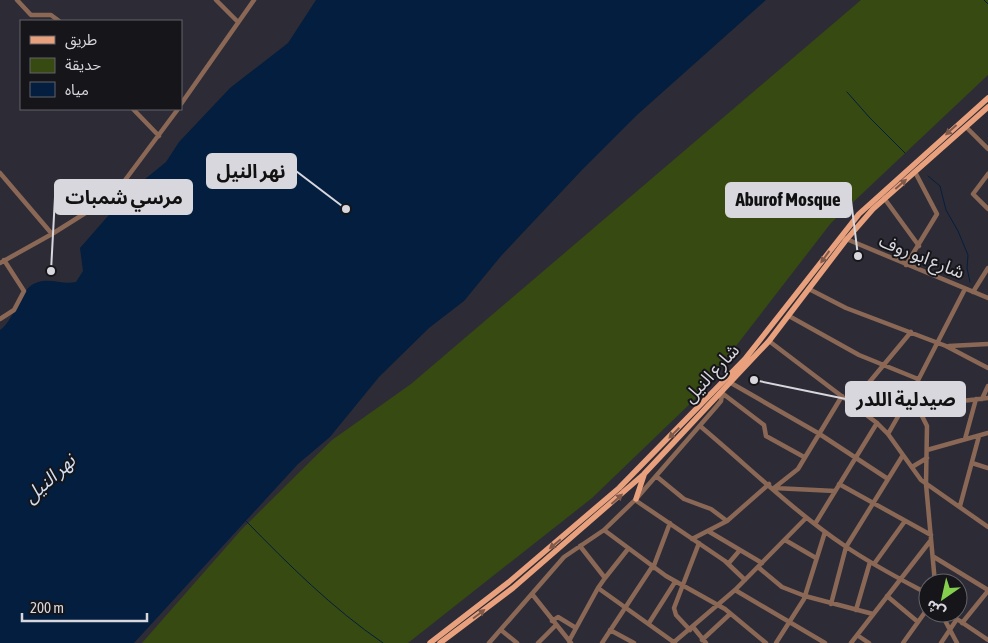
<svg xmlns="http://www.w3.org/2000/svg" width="988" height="643" font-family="'Asap Condensed','Noto Sans Arabic',sans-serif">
	<rect width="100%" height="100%" fill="#2d2c36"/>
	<path fill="#364a11" d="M861,0H988V75L831,223L695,399L592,498L408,643H142L242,529L332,440L411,384Z"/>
	<path fill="#031e3e" d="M316,0H766L637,115L581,171L501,256L464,301L429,328L379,377L330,437L298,464L134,643H0V330C16,319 18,288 38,282C51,278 63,285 76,282L83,271L80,248L129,192L166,162L179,142L230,88L288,43Z"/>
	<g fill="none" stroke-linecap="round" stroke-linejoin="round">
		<path stroke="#031e3e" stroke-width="1" d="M984,0L988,4
			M847,92L870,118L905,153
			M928,176L940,186L946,210L958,231L968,255L967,268L970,282
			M246,521C289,565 332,608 383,643"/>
		<path stroke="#8b6856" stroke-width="4.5" d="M17,0L31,15H51L59,21
			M216,0L238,22
			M181,104L254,0
			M133,109L159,136
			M966,127L988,149
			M0,173L52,234L114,195L178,109
			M988,174L973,194L988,209
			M884,198L919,246
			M844,238L988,298
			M0,263L52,234
			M906,265L937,214L915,172
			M809,289L846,308L946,346L988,368
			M973,292L988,268
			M789,316L859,355L918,379
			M0,319L14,310L24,291L4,260
			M769,341L877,423L888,434L921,480L988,527
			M949,346L988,344
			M731,383L818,433L888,479
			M722,393L764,425L766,436L804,457
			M982,399L988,386
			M852,403L911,332
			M918,406L988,398
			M700,426C748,466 793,511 845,546C871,564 900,579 928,594
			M888,434L912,392
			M965,439L976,399
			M927,450L988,433
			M972,463L988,468
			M912,467L927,458
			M656,476L684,499L711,509L727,521
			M839,484L931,535
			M774,488L798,469L842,396
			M774,488L835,491
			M635,500L725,561L745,580
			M960,506L979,436
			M815,524L877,423
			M604,530L666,576L725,609L766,643
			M708,531L762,563
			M692,539L727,521L769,484
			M785,540L816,558
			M580,546L605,578L598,588L675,643
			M934,557L988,590
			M728,564L740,550
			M874,564L905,521
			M758,567L782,587L805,596L873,614
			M653,568L670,523
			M605,578L628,549
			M935,583L926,484L927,426L915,402L912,392L965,289
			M735,590L825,643
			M532,594L571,643
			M887,596L918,622
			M831,604L846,547L903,455
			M856,610L870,562
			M941,613L957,643
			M948,613L988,640
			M552,621L558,617L576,628
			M649,623L675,582
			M962,623L988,591
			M693,627L706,643
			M501,630L517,643
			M610,630L634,643
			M690,630L676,615L674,608L699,543
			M857,635L869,643
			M702,640L730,614
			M569,641L598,588
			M489,643L564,557L604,530L636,499L716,407L721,401L722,394
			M538,643L555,626
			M602,643L652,567
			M673,643L735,590L806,518
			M776,643L804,599L825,532
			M851,643L931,540
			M903,643L928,608
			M941,643L957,619"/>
		<path stroke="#e9a07c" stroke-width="5.5" d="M636,499L644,475
			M430,643L509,582L619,488L745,359L859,214L988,98
			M440,643L513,588L644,474L769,341L846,240L873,209L988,107"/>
	</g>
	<defs><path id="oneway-solid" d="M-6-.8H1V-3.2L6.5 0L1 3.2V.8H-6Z" transform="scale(1.25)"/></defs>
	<g fill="#7f5a4b">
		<use href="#oneway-solid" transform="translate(951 130) rotate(138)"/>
		<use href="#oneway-solid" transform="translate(901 184) rotate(-41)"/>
		<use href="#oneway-solid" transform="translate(825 257) rotate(126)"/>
		<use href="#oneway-solid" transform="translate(674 433) rotate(135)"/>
		<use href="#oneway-solid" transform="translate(617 499) rotate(-42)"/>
		<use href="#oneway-solid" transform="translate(555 544) rotate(140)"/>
		<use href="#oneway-solid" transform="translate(479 614) rotate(-37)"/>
	</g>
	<g text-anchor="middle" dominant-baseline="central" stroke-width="4" stroke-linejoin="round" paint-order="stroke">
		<g font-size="18" fill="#d7d7dd" stroke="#15151a">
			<text transform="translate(922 256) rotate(22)">شارع ابو روف</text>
			<text transform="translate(711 373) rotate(-47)">شارع النيل</text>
		</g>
		<g font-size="19" font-style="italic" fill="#d1dff2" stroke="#15151a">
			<text transform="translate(49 478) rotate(-42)">نهر النيل</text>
		</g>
	</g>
	<path fill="none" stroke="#d7d7dd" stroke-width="2" d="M346 209L296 171M51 271L55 197M858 256L851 200M754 380L846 399"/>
	<g fill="#d7d7dd" stroke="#15151a" stroke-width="2">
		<circle cx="346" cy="209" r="5"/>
		<circle cx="51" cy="271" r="5"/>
		<circle cx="858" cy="256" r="5"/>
		<circle cx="754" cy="380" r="5"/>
	</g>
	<g fill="#d7d7dd" stroke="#d7d7dd" stroke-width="2">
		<rect x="207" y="154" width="89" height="34" rx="5"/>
		<rect x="55" y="180" width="137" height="34" rx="5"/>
		<rect x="726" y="183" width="125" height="34" rx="5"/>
		<rect x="846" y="382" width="119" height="34" rx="5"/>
	</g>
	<g font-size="19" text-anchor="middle" font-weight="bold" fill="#111">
		<text x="251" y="178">نهر النيل</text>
		<text x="124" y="204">مرسي شمبات</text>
		<text x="788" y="206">Aburof Mosque</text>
		<text x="906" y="406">صيدلية اللدر</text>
	</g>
	<rect x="20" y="20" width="162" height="90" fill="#15151a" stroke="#636368"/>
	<rect x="30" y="36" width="25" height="8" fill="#e9a07c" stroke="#636368"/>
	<text x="65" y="45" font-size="15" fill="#d7d7dd">طريق</text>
	<rect x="30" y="58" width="25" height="15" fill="#364a11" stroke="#636368"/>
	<text x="65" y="70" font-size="15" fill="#d7d7dd">حديقة</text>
	<rect x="30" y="82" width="25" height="15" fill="#031e3e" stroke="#636368"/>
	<text x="65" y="95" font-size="15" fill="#d7d7dd">مياه</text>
	<g transform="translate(943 598) rotate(214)"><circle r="24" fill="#15151a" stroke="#636368"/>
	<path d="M0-4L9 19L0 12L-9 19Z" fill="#84d04e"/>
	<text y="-8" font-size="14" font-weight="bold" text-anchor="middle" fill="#d7d7dd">ش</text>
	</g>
	<path d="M22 613v8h125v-8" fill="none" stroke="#d7d7dd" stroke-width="2.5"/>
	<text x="30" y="613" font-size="15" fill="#d7d7dd" stroke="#15151a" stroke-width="4" paint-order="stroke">200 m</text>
</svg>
